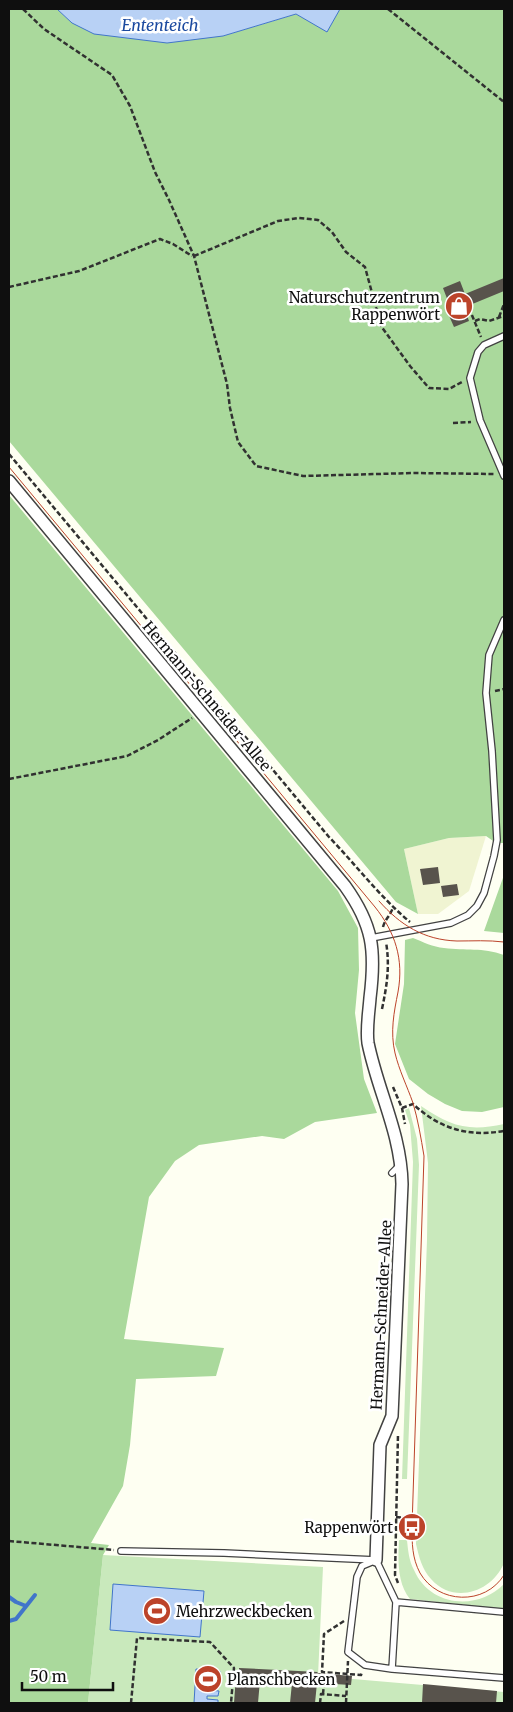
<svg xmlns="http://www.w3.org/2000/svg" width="513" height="1712" font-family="Merriweather,serif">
	<rect width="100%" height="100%" fill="#fefff2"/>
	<path fill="#f0f4d2" d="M486,836L469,891L438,914H418L404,849L449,838Z"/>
	<path fill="#c9e9bc" d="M421,1106C450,1126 468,1132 504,1124V1563C492,1592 454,1605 431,1579C422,1569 419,1557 416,1544L427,1240L428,1163Z
		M409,1108L417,1139L419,1165L407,1479H402L413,1162L410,1125L405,1110Z
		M399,1540H407C408,1550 409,1561 414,1570C430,1607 478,1611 504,1584V1609L410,1599C397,1583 398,1560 399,1540Z
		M103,1555L323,1567L318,1676L504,1692V1703H88Z"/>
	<path fill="#aad99c" d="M9,9H57L72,23L223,36L296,14L327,31L340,9H504V843H496L486,836L449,838L404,849L418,914L396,902L9,441Z
		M9,495L338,891L358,928L359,970L355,1013L364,1079L377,1113L315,1122L284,1139L262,1136L199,1145L175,1161L149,1197L124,1339L224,1348L216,1376L136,1379L130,1445L123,1486L91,1543L109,1545L103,1555L88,1703H9Z
		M504,875V933L484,931Z
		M413,938C423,942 433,947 444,948C466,951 482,947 504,955V1107L482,1112L462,1111L445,1104L428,1094L409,1079L395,1044L404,984L405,940Z"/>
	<path fill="#b8d1f5" stroke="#4175ca" d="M57,9H340L327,32L296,14L223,36L167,43L94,34L72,23Z
		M113,1584L204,1591L200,1637L110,1630Z
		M196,1669L220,1671L219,1688L207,1687L208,1690L219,1691L218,1696H207V1699L218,1700V1703H194Z"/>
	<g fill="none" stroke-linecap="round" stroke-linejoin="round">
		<path stroke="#4175ca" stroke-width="4" d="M9,1597L16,1602L26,1606
			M9,1621L16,1619L35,1595"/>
	</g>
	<path fill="#58534c" d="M504,278V291L470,305L471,308L465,310L469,321L454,327L447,311L451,309L443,288L460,281L465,294Z
		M438,867L440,883L423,885L420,869Z
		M457,884L459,895L443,897L441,886Z
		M239,1668L318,1672L317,1673L352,1676L351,1685L317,1683L315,1703H290L292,1683L260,1680L258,1703H234L236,1675H239Z
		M423,1684L497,1691L496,1703H422Z"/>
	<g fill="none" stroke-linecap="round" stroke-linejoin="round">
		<defs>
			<path id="lane" d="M504,336L484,345L478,352L470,378L480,420L504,476
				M371,938L451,923L468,915L477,906L484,893L494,856L497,840L492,751L486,693L489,655L504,620
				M392,1173L401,1164
				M121,1551L224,1553L376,1560
				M376,1560L396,1602L392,1669L504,1678
				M374,1561L362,1566L357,1577L348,1652L365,1665L392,1669
				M396,1602L504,1612"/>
			<path id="street" d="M9,481L345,886C373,925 376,950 370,998C369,1012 366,1029 368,1043C378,1092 401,1133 402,1184L392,1416L380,1445L376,1560"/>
		</defs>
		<use href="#lane" stroke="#424242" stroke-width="8"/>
		<use href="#street" stroke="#424242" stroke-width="14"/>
		<path stroke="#313131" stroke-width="2.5" stroke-dasharray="5 2.5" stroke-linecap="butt" d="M23,9L44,29L112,75L130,106L155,172L169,200L194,256L227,384L230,408L238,442L256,466L303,476L414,473L495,474
			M388,9L504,102
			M194,256L278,221L299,218L318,220L332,232L346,252L365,267L381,326L410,366L429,388L449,389L462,382
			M9,287L79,271L160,239L173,244L192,256
			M469,308L481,337
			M499,317L504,304
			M475,321L480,319L489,321L504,316
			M453,423L471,422
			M9,454L329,837C356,865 380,897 410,922
			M495,691L504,689
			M9,779L127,756L158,740L192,718
			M383,927C385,919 391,915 393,907
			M382,1009C387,985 390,966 386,942
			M393,1087L402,1108L405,1124
			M402,1108L413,1104C440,1129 468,1137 504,1131
			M396,1517L408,1518
			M9,1541L114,1550
			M398,1583L395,1575L398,1434
			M344,1621L324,1634L322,1672L361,1675L362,1672
			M323,1694L325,1672
			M131,1703L137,1638L210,1642L234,1668L231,1703
			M320,1703L321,1694L346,1696
			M346,1703L348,1661"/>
		<use href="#lane" stroke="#fff" stroke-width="5.5"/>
		<use href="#street" stroke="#fff" stroke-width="11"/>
		<path stroke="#bc432a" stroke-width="1" d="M9,467L375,907C395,932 404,959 398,992C394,1012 390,1032 395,1053C399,1070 407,1086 413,1103C418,1120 421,1138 424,1156L412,1527C412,1543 412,1558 420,1573C438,1604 485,1606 504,1575
			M379,901C400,925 424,940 457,941C473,941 488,940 504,942"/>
	</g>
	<defs>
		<symbol id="shop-disc" viewBox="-11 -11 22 22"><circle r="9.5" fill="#bc432a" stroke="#fff"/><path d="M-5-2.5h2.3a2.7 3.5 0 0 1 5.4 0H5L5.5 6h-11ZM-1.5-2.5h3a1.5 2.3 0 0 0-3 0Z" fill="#fff"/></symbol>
		<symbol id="bus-disc" viewBox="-11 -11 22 22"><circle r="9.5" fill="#bc432a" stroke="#fff"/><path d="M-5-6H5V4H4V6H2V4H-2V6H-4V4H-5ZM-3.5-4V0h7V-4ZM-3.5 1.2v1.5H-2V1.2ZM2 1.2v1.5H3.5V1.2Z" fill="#fff"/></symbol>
		<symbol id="stadium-disc" viewBox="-11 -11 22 22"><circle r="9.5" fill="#bc432a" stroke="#fff"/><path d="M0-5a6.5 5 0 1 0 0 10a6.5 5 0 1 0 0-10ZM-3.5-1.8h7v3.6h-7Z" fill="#fff"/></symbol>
	</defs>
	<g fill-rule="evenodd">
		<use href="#shop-disc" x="443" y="290" width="32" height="32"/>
		<use href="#bus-disc" x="396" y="1511" width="32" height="32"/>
		<use href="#stadium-disc" x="141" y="1595" width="32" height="32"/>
		<use href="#stadium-disc" x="192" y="1663" width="32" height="32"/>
	</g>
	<g text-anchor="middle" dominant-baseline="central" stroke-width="5" stroke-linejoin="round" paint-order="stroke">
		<g font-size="15" fill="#0f0f0f" stroke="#fff" text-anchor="end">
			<text x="440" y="297">Naturschutzzentrum<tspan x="440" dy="17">Rappenwört</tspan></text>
			<text x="393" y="1527">Rappenwört</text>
			<text x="176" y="1611" text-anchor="start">Mehrzweckbecken</text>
			<text x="227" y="1679" text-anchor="start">Planschbecken</text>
		</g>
		<g font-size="15" fill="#0f0f0f" stroke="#fff">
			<text transform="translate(207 696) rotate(50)">Hermann-Schneider-Allee</text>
			<text transform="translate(381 1315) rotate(-87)">Hermann-Schneider-Allee</text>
		</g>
		<g font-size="16" font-style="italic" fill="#1b499f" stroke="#fff">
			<text x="160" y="25">Ententeich</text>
		</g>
	</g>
	<rect width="513" height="1712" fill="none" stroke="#0f0f0f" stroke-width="20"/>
	<path d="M22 1682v8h91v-8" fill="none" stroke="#0f0f0f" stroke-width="2.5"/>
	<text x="30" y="1682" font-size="15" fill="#0f0f0f" stroke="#ffffff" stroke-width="4" paint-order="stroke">50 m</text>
</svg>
